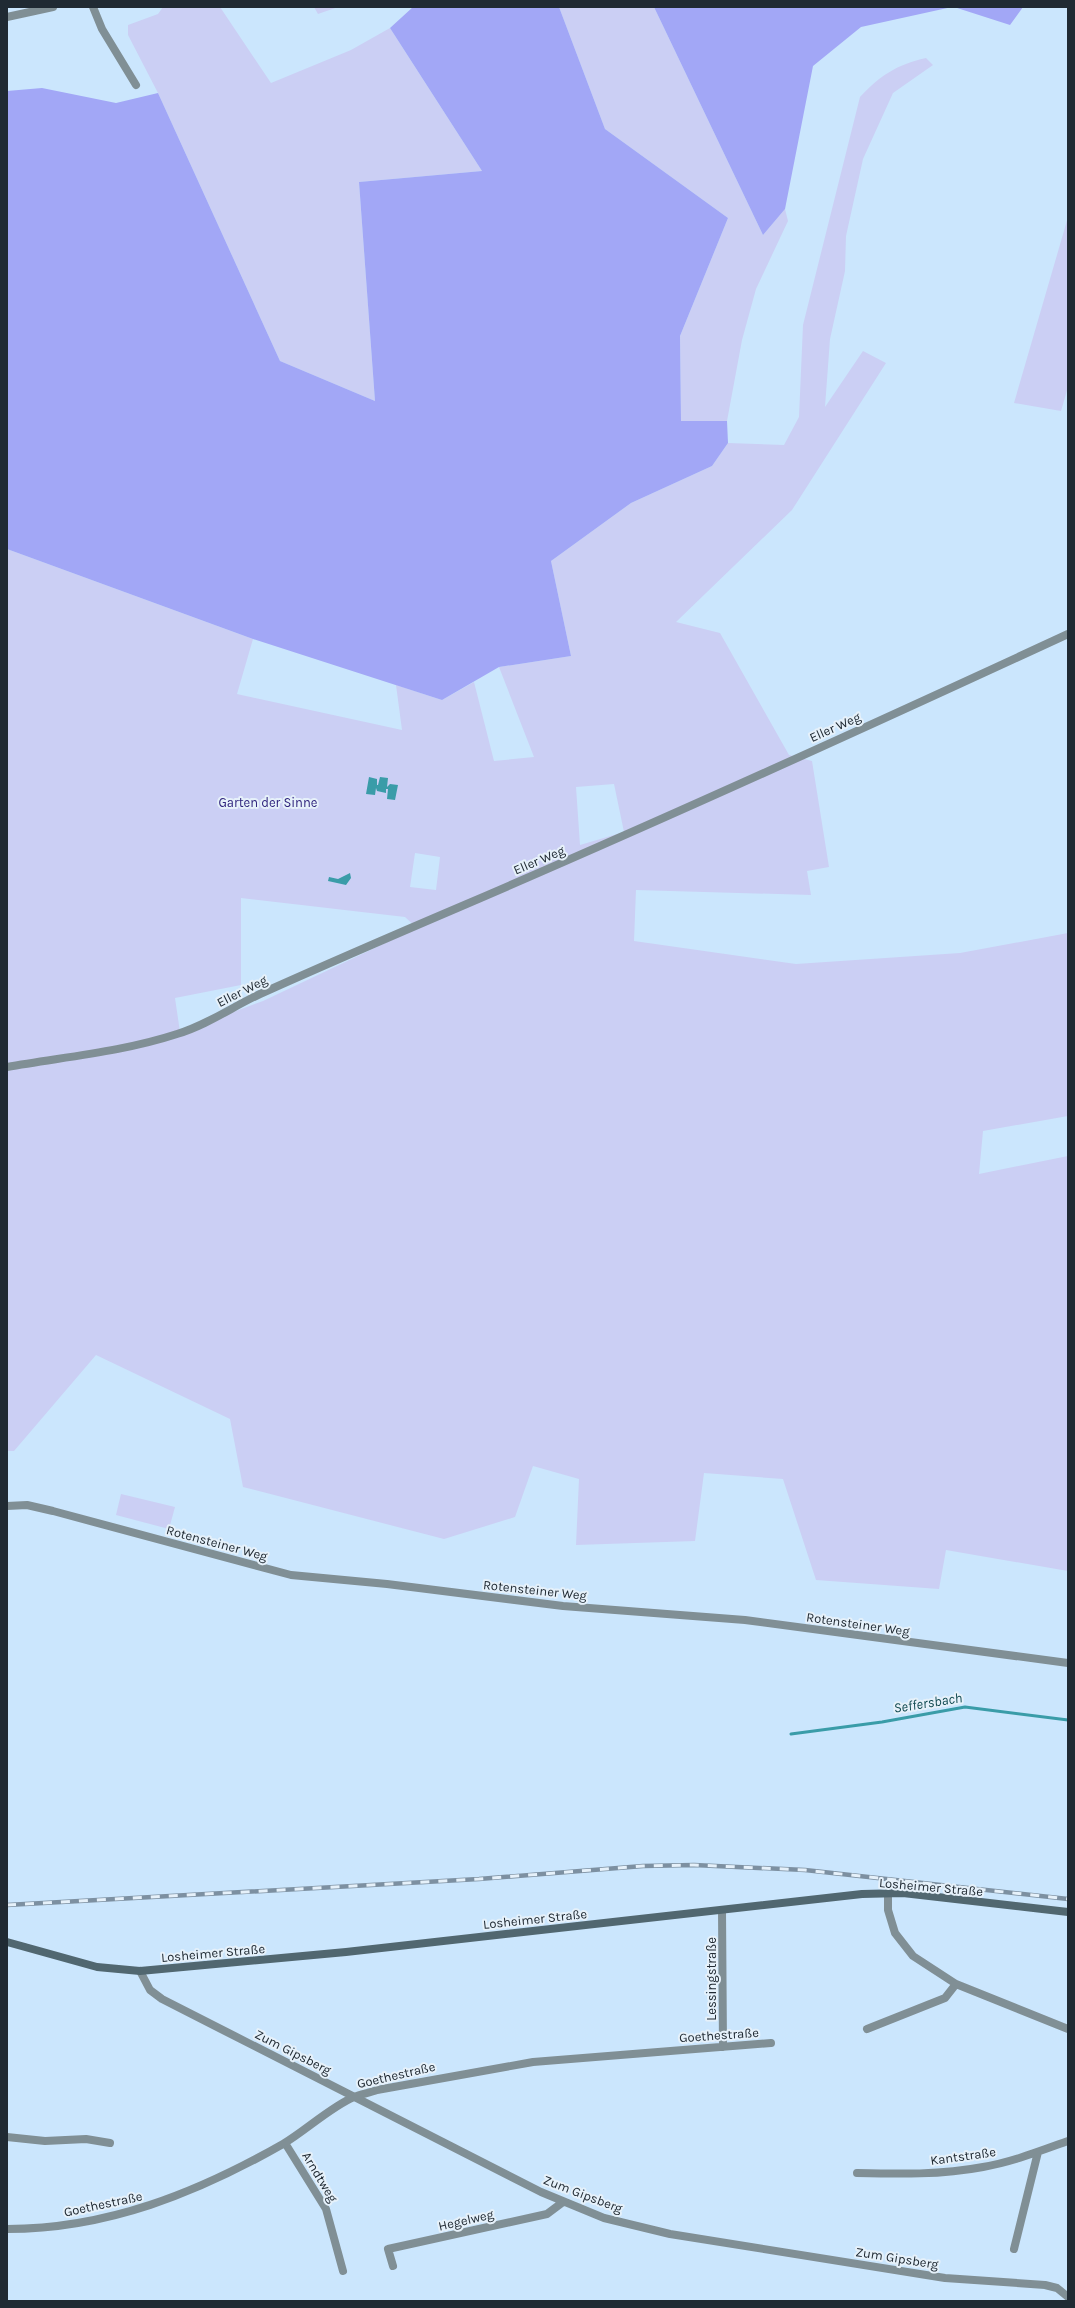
<svg xmlns="http://www.w3.org/2000/svg" width="1075" height="2308" font-family="Karla,sans-serif">
	<rect width="100%" height="100%" fill="#cbe6fd"/>
	<path fill="#cbcff4" fill-rule="evenodd" d="M163,7H220L271,83L351,50L390,28L482,171L359,182L375,401L280,361L158,93L128,35V25L158,14Z
		M314,7H338L318,14Z
		M559,7H654L763,235L785,209L788,221L756,289L742,340L727,421H681L680,336L728,218L605,129Z
		M926,58L933,65L893,93L863,159L846,236L845,271L830,339L825,407L863,351L886,363L792,510L676,622L720,633L789,755L812,761L829,867L807,871L811,895L636,890L634,941L796,964L960,953L1068,933V1116L983,1131L979,1174L1068,1156V1571L946,1550L939,1589L816,1580L783,1479L704,1473L695,1541L576,1545L579,1479L533,1466L515,1517L444,1539L243,1487L230,1419L96,1355L14,1451H7V549L253,639L237,694L402,730L396,685L442,700L474,682L494,761L534,757L499,667L571,656L551,561L631,503L712,466L728,443L784,445L799,417L803,325L860,97C881,75 896,65 926,58ZM614,784L624,832L580,845L576,787ZM415,853L440,857L436,890L410,887ZM241,898L405,917L417,928L263,1001L180,1032L175,998L241,985Z
		M1068,217V387L1061,411L1014,403Z
		M121,1494L175,1507L169,1529L116,1515Z"/>
	<path fill="#a2a7f6" d="M413,7H559L605,129L728,218L680,336L681,421H727L728,443L712,466L631,503L551,561L571,656L499,667L442,700L253,639L7,549V91L42,88L116,103L158,93L280,361L375,401L359,182L482,171L390,28Z
		M654,7H952L861,27L813,66L785,209L763,235Z
		M954,7H1023L1010,25Z"/>
	<path fill="#3a9ca8" d="M369,777L377,779V785H378L380,777L388,778L387,787L390,784L398,785L395,800L387,799L388,789H386V793L377,791L376,788L375,795L366,794Z
		M350,873L351,878L346,885L328,881L329,877L338,879Z"/>
	<g fill="none" stroke-linecap="round" stroke-linejoin="round">
		<path stroke="#3a9ca8" stroke-width="3" d="M791,1734L882,1722L965,1707L1068,1720"/>
		<path stroke="#808f95" stroke-width="8" d="M93,7L102,29L136,85
			M7,17L53,7
			M7,1067C63,1057 122,1052 177,1034C207,1025 232,1007 260,994C327,964 394,935 462,906C665,819 867,727 1068,634
			M7,1506L27,1505L53,1511L291,1575L387,1584L563,1606L745,1620L1068,1663
			M888,1893V1910L895,1933L913,1956L956,1984L1068,2029
			M722,1910L723,2047
			M140,1971L150,1990L162,1999L541,2192L604,2218L670,2234L945,2278L1045,2285L1057,2288L1068,2297
			M867,2029L945,1998L956,1984
			M7,2137L45,2141L86,2139L110,2143
			M285,2143L326,2209L343,2271
			M857,2173C899,2174 941,2175 983,2167C1012,2162 1040,2151 1068,2141
			M7,2229C107,2229 197,2193 283,2144C305,2131 332,2106 354,2097C361,2094 369,2093 377,2090L533,2062L771,2043
			M1014,2249L1038,2152
			M393,2266L388,2249L547,2214L563,2202"/>
		<path stroke="#516770" stroke-width="8" d="M7,1942L97,1967L140,1971L346,1952L862,1894L903,1893L1068,1912"/>
		<defs>
			<path id="rail" d="M7,1905L479,1879L643,1866L694,1865L805,1870L1068,1899"/>
		</defs>
		<use href="#rail" stroke="#7d90a1" stroke-width="4.5"/>
		<use href="#rail" stroke="#e6f1fa" stroke-width="3" stroke-dasharray="9" stroke-linecap="butt"/>
	</g>
	<g text-anchor="middle" dominant-baseline="central" stroke-width="4" stroke-linejoin="round" paint-order="stroke">
		<g font-size="13" fill="#202a33" stroke="#e6f1fa">
			<text transform="translate(835 727) rotate(-24)">Eller Weg</text>
			<text transform="translate(539 860) rotate(-23)">Eller Weg</text>
			<text transform="translate(242 991) rotate(-27)">Eller Weg</text>
			<text transform="translate(217 1543) rotate(15)">Rotensteiner Weg</text>
			<text transform="translate(535 1590) rotate(6)">Rotensteiner Weg</text>
			<text transform="translate(858 1624) rotate(8)">Rotensteiner Weg</text>
			<text transform="translate(931 1887) rotate(5)">Losheimer Straße</text>
			<text transform="translate(535 1919) rotate(-6)">Losheimer Straße</text>
			<text transform="translate(213 1953) rotate(-5)">Losheimer Straße</text>
			<text transform="translate(711 1979) rotate(-90)">Lessingstraße</text>
			<text transform="translate(719 2035) rotate(-4)">Goethestraße</text>
			<text transform="translate(293 2052) rotate(27)">Zum Gipsberg</text>
			<text transform="translate(396 2075) rotate(-13)">Goethestraße</text>
			<text transform="translate(963 2156) rotate(-8)">Kantstraße</text>
			<text transform="translate(320 2177) rotate(59)">Arndtweg</text>
			<text transform="translate(583 2194) rotate(21)">Zum Gipsberg</text>
			<text transform="translate(103 2204) rotate(-12)">Goethestraße</text>
			<text transform="translate(466 2220) rotate(-13)">Hegelweg</text>
			<text transform="translate(897 2258) rotate(9)">Zum Gipsberg</text>
		</g>
		<g font-size="13" fill="#2e237c" stroke="#e6f1fa">
			<text x="268" y="802">Garten der Sinne</text>
		</g>
		<g font-size="14" font-style="italic" fill="#124b52" stroke="#e6f1fa">
			<text transform="translate(928 1703) rotate(-9)">Seffersbach</text>
		</g>
	</g>
	<rect width="1075" height="2308" fill="none" stroke="#202a33" stroke-width="16"/>
</svg>
